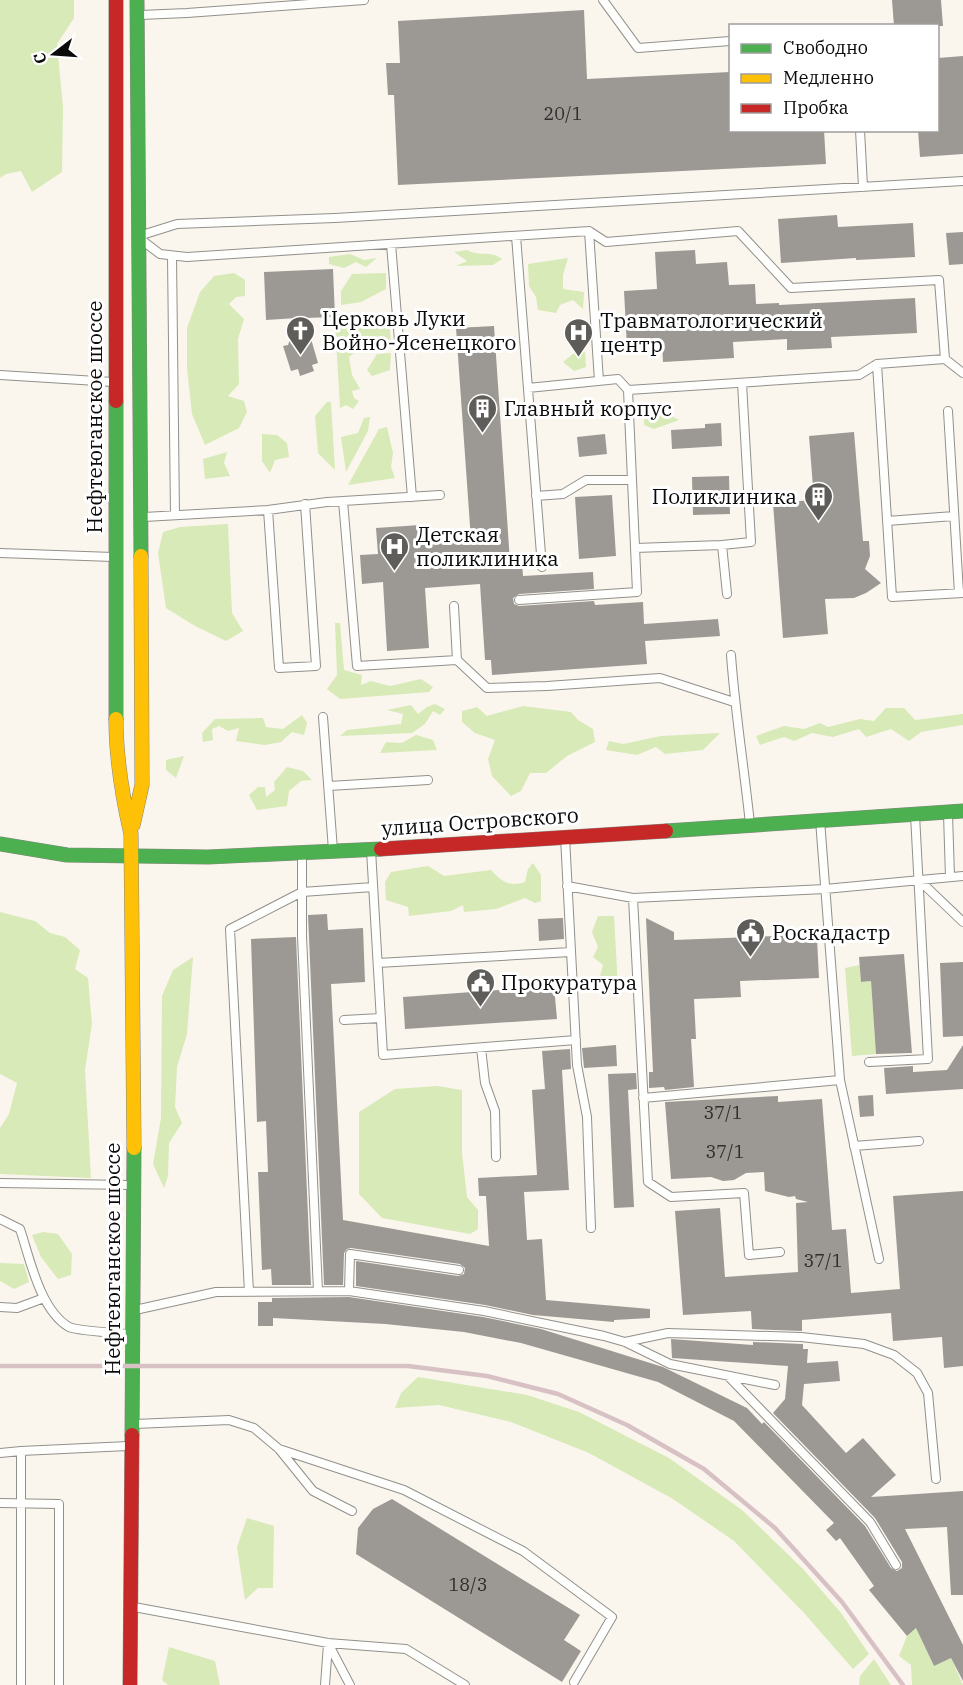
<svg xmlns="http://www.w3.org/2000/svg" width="963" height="1685" font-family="'IBM Plex Serif',serif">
	<rect width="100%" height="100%" fill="#faf6ed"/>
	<path fill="#d8eab7" d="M0,0H74V18L57,44L63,107L62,172L32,192L21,171L6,174L0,178Z
		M467,250C479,257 490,250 502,259L493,265L456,266L467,261L454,252Z
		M350,254L364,260L377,258L366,267L356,262L344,268L329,264V257Z
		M568,258L563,275V289L584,292L583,309L573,300L560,305L556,313L538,310L536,297L529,286L528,264Z
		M234,273L245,280V296L236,297L229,304L244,319L238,339L239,384L228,396L244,401L247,412L239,428L205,445L192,414L187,368V328L200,292L214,276Z
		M386,273V289L361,302L341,305V291L352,274Z
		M378,318L389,319L391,342C375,344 362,346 349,357L352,375L360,389L352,391L354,398L359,401L353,409L346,405L340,408L335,322C350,317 362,323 378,318Z
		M579,349L585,352L586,367L574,371L563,362Z
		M391,353L390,370L372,376L367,370L377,354Z
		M327,402H331L335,470L318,453L315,416Z
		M662,411L679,420L654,429L644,425V414Z
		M370,417L368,431L346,472L341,437L358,433L364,418Z
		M387,427L393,453L391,467L395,478L348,485L379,429Z
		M262,434L277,435L287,443L289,457L275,460L270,473L262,461Z
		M227,452L224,463L230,476L205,479L203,459Z
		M228,524L232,613L243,631L226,641L195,626L166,608L158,553L163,532L180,527Z
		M335,623H340L344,670L362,675L361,685L371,681L390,686L421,679L433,687L429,692L340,699L327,689L337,675Z
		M435,704L445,709L440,715L433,711L425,724L412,733L340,736L347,730L401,724L403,714L387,710L411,705L418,714L427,707Z
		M523,706L571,712L578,720L593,729L595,742L567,756L546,773H530L521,791L511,796L492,776L488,759L495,740L475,733L462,722V711L477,707L487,716Z
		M886,708H904L915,720L963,714V725L921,732L909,741L891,729L866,737L859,729L833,737L812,733L794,741L784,737L760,745L756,736L784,726L804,729L820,723L828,727L860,719L874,721Z
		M302,715L307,723L304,735L292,732L281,742L265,745L236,741L239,728L228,731L219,726L212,729L213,740L203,742L202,733L215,719L263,718L266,727L283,729Z
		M720,733L703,750L665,754L656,747L637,755L606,750L609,741L623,744L661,736Z
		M416,735L433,740L437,750L380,753L386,742L402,743Z
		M184,756L176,778L166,770V760Z
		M287,767L303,771L312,780L301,781L289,791L287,806L257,810L249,795L258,787H265L266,797L275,790L274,782Z
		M533,863L541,875V901L535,903L525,898L496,909L464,912L463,905L451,911L409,916L408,907L386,900L385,882L391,872L428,866L444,876L491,870C502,882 509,887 525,882L528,869Z
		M0,912L35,921L50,933L65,937L80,950L75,969L88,978L92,1024L85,1070L91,1178L0,1174V1128L9,1114L17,1083L0,1074Z
		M598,916H614L618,987L598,984L603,965L593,957L598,947L592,932Z
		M193,957L187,1034L177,1067L175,1107L182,1123L169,1143L168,1176L164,1188L153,1164L161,1118L162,996L173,970Z
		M860,965L861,982L871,981L876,1054L852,1056L845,968Z
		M437,1086L462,1090V1153L467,1197L478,1210V1229L470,1234L382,1218L359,1194V1112L395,1089Z
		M43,1232L58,1234L72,1254L71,1275L58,1279L41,1257L32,1235Z
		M0,1263L24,1264L29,1282L14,1289L0,1281Z
		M418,1377L527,1395L579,1412L669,1458L742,1510L803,1569L841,1613L869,1654L853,1669L804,1613L734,1541L673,1499L589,1453L511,1422L439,1405L395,1408L401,1393Z
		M247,1518L274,1526L273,1588H258L245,1600L237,1547Z
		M916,1628L934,1666L951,1658L963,1685H912L911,1665L899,1656L907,1636Z
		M169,1647L215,1661L220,1685H168L162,1680Z
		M874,1659L891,1685H859L860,1676Z"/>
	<path fill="#9c9894" d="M892,0H941L943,26H894Z
		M584,10L587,79L730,72V130H824L826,164L398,185L394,95H388L386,63H400L398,21Z
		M963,56V154L920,157L918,130H938V58Z
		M837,215L838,227L913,223L915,257L856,260V258L781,263L778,219Z
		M963,232V264L949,265L946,233Z
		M695,250L696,264L727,262L729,285L755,284L756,304L779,303V305L915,298L917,333L831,337L832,348L787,350V339L733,342L734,358L663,362L662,345L627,347L624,291L657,289L655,252Z
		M333,269L335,317L305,318L318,363L312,365L314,371L300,376L298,369L291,371L283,346L288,345L297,318L266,320L264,272Z
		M494,326L510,562H522L523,576L593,572L594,589L519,594L513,598L514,604L519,606L594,601L595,605L643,602L644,624L718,619L720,636L645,641L647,664L492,675L491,660H485L480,584L425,588L429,648L387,651L383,582L362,584L360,555L378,554L376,528L420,525L422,543L471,540L456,328Z
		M721,423L722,446L672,449L671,430L705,428V424Z
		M854,432L863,541H869L870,556L865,569L881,583L866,593L854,598L825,599L828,634L783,638L773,503L814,500L809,436Z
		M605,434L607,454L579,457L577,437Z
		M729,476L730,514L693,515L692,477Z
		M612,495L616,556L579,559L575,497Z
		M327,914L328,930L363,928L365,982L331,984L343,1220L489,1246L486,1196H479L478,1178L537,1175L532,1090L545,1089L542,1051L570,1049L571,1069L562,1070L569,1190L524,1192L527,1240L542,1239L546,1300L650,1309V1318L614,1320V1322L533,1315L485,1305L356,1286V1261L458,1276L464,1274L465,1268L460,1264L351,1248L347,1249L344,1253L343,1285H324L308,915Z
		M563,918L564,939L539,941L538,919Z
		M646,918L674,932V940L777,936L776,930H798L799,938H817L819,978L740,981L741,997L694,999L696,1039H691L694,1087L665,1090L664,1087L649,1088V1072H653Z
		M296,937L311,1285H272L271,1269L262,1270L258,1172H268L266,1121L257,1122L251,939Z
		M904,954L912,1053L876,1054L871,981L861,982L859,957Z
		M963,962V1036L943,1037L940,963Z
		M554,986L557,1019L405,1029L403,997Z
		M616,1045L617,1066L584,1068L582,1048Z
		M963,1045V1089L886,1094L884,1068L913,1066V1072L947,1070Z
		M636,1073L637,1089L628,1090L634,1207L614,1208L608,1074Z
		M873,1095L874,1116L860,1117L858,1096Z
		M778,1096V1102L822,1099L832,1230L846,1229L851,1293L900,1289L893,1196L963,1191V1366L944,1368L942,1337L893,1341L891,1313L802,1320V1331L752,1329L751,1311L683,1315L675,1211L720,1208L725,1277L798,1272L796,1203L808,1202L796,1199L795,1196L789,1197L765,1191L764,1172L746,1173L734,1180L723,1181L711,1177L671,1179L665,1102Z
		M349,1297L483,1317L541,1329L663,1367L747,1408L762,1424L764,1422L865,1526L891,1568L897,1571L902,1568V1562L875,1518L773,1413L785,1399L788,1366L672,1358L671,1339L753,1345V1342L803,1344V1349H808L807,1363L838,1361L840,1381L804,1384L802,1405L846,1453L863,1438L896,1475L871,1497L963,1491V1595H951L947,1527L905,1529L963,1645V1681L951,1658L934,1666L916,1628L907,1636L869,1590L874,1586L840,1538L836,1541L826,1530L834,1523L734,1421L658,1382L521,1343L464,1332L385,1324L273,1318V1326H258V1302H272V1298Z
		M392,1499L580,1615L564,1640L581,1651L562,1682L356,1554L358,1528L373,1509Z"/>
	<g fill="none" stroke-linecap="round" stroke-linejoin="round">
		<defs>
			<path id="lane" d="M603,0L638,48L730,41
				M140,15L187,13L364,0
				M860,130L863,187
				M589,231L599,381
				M142,235L177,224L335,218L963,181
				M516,236L542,567
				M143,241L160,254L187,257L589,231L606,242L738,231L791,288L939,280L945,359
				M391,244L412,497
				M172,256L175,515
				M877,364L892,597L963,593
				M0,375L113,382
				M528,388L618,379L628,390L859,375L877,364L945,359L963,373
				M948,411L959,593
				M536,496L563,494L586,480H632
				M343,501L357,666L457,660L454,606
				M268,510L279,668L316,666L305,504
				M144,517L268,510L327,502L440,495
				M887,521L954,516
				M722,545L751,542L742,383
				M635,548L722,545L727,594
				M0,553L113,557
				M519,600L637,592L628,390
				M731,655C735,711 744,767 750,824
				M457,660L487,688L547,686L660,678L734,702
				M323,717L333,850
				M329,786L428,780
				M948,814L950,877
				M820,820L840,1080L879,1259
				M565,837L577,1065L587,1117L591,1228
				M371,850L383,1055L576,1040
				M302,854V936L318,1291
				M918,879L963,922
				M567,886L633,898L825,889L963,876
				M633,898L648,1182L671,1197L744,1193L749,1255L780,1252
				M378,963L571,952
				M344,1020L381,1018
				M481,1048L485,1083L495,1111L496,1157
				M869,1062L928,1059L915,815
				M643,1098L840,1080
				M854,1146L919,1141
				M0,1183L130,1185
				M0,1219L20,1229C30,1259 40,1310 69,1327C78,1331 117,1333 129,1334
				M349,1291L350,1254L459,1270
				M249,1292L230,929L302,892L373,887
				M0,1307L17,1308L44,1298
				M135,1310L216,1292L349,1291L484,1311L604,1336L625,1342L670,1364L775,1385
				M625,1342L668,1333L801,1337L864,1344L894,1355L917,1373L928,1393L936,1479
				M728,1376L870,1522L896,1565
				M135,1424L229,1420L254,1428L279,1449L313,1491L352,1511
				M279,1449L404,1490L523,1551L612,1617L574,1682
				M0,1453L21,1451L128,1446
				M0,1503L59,1504V1685
				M134,1607L328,1643L406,1649L465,1685
				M328,1643L350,1685
				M21,1685V1451
				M325,1685L328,1644"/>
			<path id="fast" d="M137,0L141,556
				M116,401V719
				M666,831L963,811
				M0,844L67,855L208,857L381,849
				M132,1435L134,1148"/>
			<path id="slow" d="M116,719C116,759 122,795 131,834L134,1148
				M133,825L142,785L141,556"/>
			<path id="jam" d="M116,0V401
				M381,849L666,831
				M130,1685L132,1435"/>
		</defs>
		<use href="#lane" stroke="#92908c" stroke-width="10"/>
		<use href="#fast" stroke="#898783" stroke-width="15"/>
		<use href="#slow" stroke="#898783" stroke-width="15"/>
		<use href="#jam" stroke="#898783" stroke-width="15"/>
		<use href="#lane" stroke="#fefefc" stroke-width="8"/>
		<use href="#fast" stroke="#4caf50" stroke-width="14"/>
		<use href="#slow" stroke="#ffc107" stroke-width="14"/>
		<use href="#jam" stroke="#c62828" stroke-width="14"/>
		<path stroke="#d8c1c4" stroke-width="4.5" d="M0,1366H408L487,1376L558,1394L627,1425L704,1469L775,1528L842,1602L903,1685"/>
	</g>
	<defs>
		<symbol id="church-pin" viewBox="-11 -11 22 30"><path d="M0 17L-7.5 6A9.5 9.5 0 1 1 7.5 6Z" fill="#5e5d59" stroke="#fff"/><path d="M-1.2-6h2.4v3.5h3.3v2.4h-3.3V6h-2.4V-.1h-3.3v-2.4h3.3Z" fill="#fff"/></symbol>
		<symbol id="hospital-pin" viewBox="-11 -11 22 30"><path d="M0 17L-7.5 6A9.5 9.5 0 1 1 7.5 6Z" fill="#5e5d59" stroke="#fff"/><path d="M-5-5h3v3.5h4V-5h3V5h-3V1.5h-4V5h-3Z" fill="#fff"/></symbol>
		<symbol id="building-pin" viewBox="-11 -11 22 30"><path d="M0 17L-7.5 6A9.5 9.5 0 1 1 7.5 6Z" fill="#5e5d59" stroke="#fff"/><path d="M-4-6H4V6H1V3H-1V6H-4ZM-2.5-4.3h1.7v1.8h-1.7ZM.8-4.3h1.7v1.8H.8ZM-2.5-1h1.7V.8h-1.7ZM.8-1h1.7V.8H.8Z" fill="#fff"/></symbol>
		<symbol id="civic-pin" viewBox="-11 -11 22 30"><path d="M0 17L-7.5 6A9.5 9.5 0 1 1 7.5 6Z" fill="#5e5d59" stroke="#fff"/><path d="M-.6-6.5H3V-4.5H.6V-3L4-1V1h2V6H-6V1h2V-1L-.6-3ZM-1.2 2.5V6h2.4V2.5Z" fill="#fff"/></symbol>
	</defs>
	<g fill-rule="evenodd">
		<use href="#church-pin" x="284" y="314" width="33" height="45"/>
		<use href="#hospital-pin" x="562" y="316" width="33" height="45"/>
		<use href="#building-pin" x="466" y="392" width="33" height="45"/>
		<use href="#building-pin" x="802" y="480" width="33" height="45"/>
		<use href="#hospital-pin" x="378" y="530" width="33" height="45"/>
		<use href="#civic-pin" x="734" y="916" width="33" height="45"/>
		<use href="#civic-pin" x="464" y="966" width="33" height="45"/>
	</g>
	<g text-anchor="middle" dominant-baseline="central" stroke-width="6" stroke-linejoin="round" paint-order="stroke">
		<g font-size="18" fill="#2e2e2c">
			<text x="563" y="113">20/1</text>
			<text x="723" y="1112">37/1</text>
			<text x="725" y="1151">37/1</text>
			<text x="823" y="1260">37/1</text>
			<text x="468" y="1584">18/3</text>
		</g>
		<g font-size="21" fill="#0a0a0a" stroke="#fff" text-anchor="start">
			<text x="322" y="318">Церковь Луки<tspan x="322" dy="24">Войно-Ясенецкого</tspan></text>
			<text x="600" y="320">Травматологический<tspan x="600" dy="24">центр</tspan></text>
			<text x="504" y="408">Главный корпус</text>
			<text x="797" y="496" text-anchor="end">Поликлиника</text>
			<text x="416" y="534">Детская<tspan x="416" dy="24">поликлиника</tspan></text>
			<text x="772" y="932">Роскадастр</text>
			<text x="501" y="982">Прокуратура</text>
		</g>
		<g font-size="21" fill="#0a0a0a" stroke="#fff">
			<text transform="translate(94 417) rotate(-90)">Нефтеюганское шоссе</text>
			<text transform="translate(480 821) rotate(-4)">улица Островского</text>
			<text transform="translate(112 1259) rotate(-90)">Нефтеюганское шоссе</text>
		</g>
	</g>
	<rect x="729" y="24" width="210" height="108" fill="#ffffff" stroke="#9d9d9d" stroke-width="1.5"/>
	<rect x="741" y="44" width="30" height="9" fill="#4caf50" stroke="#9d9d9d" stroke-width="1.5"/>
	<text x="783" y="54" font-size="18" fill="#0a0a0a">Свободно</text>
	<rect x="741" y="74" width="30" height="9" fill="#ffc107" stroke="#9d9d9d" stroke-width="1.5"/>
	<text x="783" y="84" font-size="18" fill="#0a0a0a">Медленно</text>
	<rect x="741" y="104" width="30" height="9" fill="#c62828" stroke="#9d9d9d" stroke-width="1.5"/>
	<text x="783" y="114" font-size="18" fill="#0a0a0a">Пробка</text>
	<g transform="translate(54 54) rotate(253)" stroke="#ffffff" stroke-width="4.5" paint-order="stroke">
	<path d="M0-4.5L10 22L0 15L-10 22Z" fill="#0a0a0a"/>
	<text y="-9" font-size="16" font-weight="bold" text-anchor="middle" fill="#0a0a0a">С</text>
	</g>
</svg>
